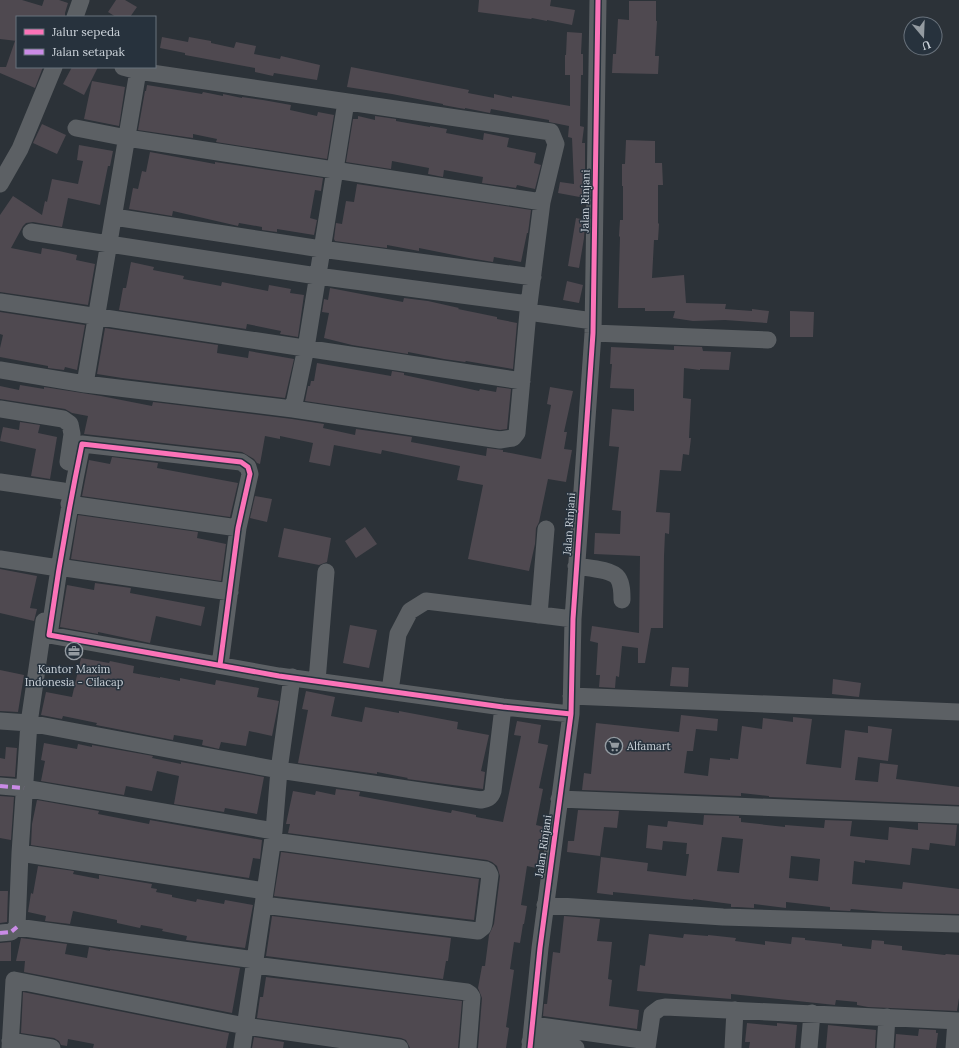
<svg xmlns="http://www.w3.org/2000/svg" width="959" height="1048" font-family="Lora,serif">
	<rect width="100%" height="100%" fill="#2c3238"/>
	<path fill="#4f4950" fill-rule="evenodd" d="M0,0H22L42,6L44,0H59L68,3L65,13V17H17V41L0,39Z
		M116,0H125L137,7L130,17H116L108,12Z
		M479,0H551L550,6L575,10L572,25L547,20V21L532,18L531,19L478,12Z
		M629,1H656V21H657L655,56H659L658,74L612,73L613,54H616L618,19L629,20Z
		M567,32L582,33L581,54H583V75H581L580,126L584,127L582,143H585V198L558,193L560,182L574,184L572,138L568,137L569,126L549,122V120L491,109L490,113L465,108V109L459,108L443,105V104L392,94L347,87L351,67L469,90L468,93L494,98V94L512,98V96L570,106V75H565V55H566Z
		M162,37L188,42L189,37L211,41V43L234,48L236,42L256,46L254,54L280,59L281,56L320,65L317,80L274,73L273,76L255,72V68L185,55V53L160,48Z
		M15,41H17V67H43L35,88L0,73V67H6Z
		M72,67H98L84,95L63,84Z
		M92,81L125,87L119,126L84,119Z
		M147,85L202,94L203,92L223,96V94L242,98V97L263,100L291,105L290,110L317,116L318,112L334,115L327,159L216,142L217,139L193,134V138L138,130L145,91H146Z
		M358,116L375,120V116L396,119V121L430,127V126L447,129L446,133L483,140L484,133L509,138L507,147L536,153L534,163L541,165L535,189L517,185L516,188L482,183L483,177L444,170L443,177L428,174L429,168L392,161L391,169L346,162L353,119H358Z
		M42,124L66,135L57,154L33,143Z
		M626,140L655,141V163H662L663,185H658V223L659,224L658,240H654L652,278L684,275L686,303L726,304L725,309L752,311V309L769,311L767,323L725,320L693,321L673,318L675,311H645V308H618L620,237L619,236L620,220H623V186H622V164H625Z
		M79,145L113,151L110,166H108L100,205L68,198L62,227L33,222L26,223L23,226L11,248L41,254L42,248L59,251L77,255L76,260L95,264L88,305L0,292V215L13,196L42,215L45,201L47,202L52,179L78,184L83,161L77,160Z
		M150,152L215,164V162L323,178L321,191L315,190L310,218L317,220L314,235L277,229V232L262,230V227L239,223L238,226L173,211L172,216L129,209L133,188L138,189L142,171L146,172Z
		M357,184L531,210L528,233H527L521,262L494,257L493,262L469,258L419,248V251L387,245V248L335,241L334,239L336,223L342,224L346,201L354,202Z
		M576,218L585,220L584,238L579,268L568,266Z
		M131,262L154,267L153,270L184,276L183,279L221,286L222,282L268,291L269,285L291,289L290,293L304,295L298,337L280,334L281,331L247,324L246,329L119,310L123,288H126Z
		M567,281L583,285L579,303L563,300Z
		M330,288L403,302L404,298L428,301L459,308L458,309L497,317V319L517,323L513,369L466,361L465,362L444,359L408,352V354L352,345L324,338L329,313L322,312L324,299L328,300Z
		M790,311L814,312L813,337H790Z
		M0,312L85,325L77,370L65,367L64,370L48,368V366L0,357V348L3,335L0,334Z
		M105,328L218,345L217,353L248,358L249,351L294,359L285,398L122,378L97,374Z
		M674,346L702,347L703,351L731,352L729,370L700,369V370L684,368L683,398L691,399L689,438H691L689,455L683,454L681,471L660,470L656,512L670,513L669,534L665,533L664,556L663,628H651L645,663H638V648L622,646L619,677L616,676L615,688L599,687L600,675H596L598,643L590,641L592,626L639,633L640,556L594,554L595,533L620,534L621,511L612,510L619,447L609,446L612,409L634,411V389L610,388L612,364H610L611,347L674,350Z
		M317,363L391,376L392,371L404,373V375L479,391L480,389L496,392L497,387L511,389L507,429L500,430L305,401L308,386H310L311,381H314Z
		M20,385L44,389V387L101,396L152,406L153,402L292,419L324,424L323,428L355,435L356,429L412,437L411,442L486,456L487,448L503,450V452H505L541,459L551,405L547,404L550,387L573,391L564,432H567L564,449L572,450L566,482L548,479L539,522L536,528L535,544L529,571L468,559L483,485L457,480L460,466L382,450L381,454L334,445L330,466L309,462L313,443L280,436V439L265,436L260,464L257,463L254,459L242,452L84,434L88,416L72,413L65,409L0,399V386L19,390Z
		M20,422L40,425L38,433L57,437L50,479L31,476L36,449L0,441L3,427L19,430Z
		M112,457L158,463L157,468L238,483L230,517L82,496L89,460L110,464Z
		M255,496L272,499L267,522L250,518Z
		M78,515L198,532L197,538L226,544L221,581L71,559Z
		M365,527L377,544L356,558L345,541Z
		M284,528L331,538L327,562L319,565L278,557Z
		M0,569L37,576L30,608L37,609L34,621L0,613Z
		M95,583L131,588L130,593L205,607L201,626L156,616L150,643L98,632V634L60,627L67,585L94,590Z
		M350,625L377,630L369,668L343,663Z
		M81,658L109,663L110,661L134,666L133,673L160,678V677L180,681V678L215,685L216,680L259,688L257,697L279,701L272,736L249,731L246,746L221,742L219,749L202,745L203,740L174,735L173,740L96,725L97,723L63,716L62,719L41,715L46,692L72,697Z
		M672,667L689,668L688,687L670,686Z
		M0,670L24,675L18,712L0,711Z
		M833,679L861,683L859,697L832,694Z
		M306,691L335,697L331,716L362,722L365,707L399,713V711L458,722L457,729L489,735L481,771L485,772L483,789L407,779L408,778L377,772V774L298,763L308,710L302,709Z
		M681,715L718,719L717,731L696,729L693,751H687L684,773L708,776L710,758L730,760V758L738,759L742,726L762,729L763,718L793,722V717L812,719L806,764L841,768L845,730L868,733V726L892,729L888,761L858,757L855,780L878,782L880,763L898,765L896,779L959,787V805L769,797V796L741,793V796L582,790L584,773L591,774L596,723L679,732Z
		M517,721L541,725L538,743L548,745L539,788L543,789L536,825L544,827L536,868L527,866L521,905L527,906L524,924H523L520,943L514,942L510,969L514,970L506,1027L509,1028L506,1048H478L482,998L478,988L482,966H485L489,935L494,924L500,876L497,866L492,862L487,860L288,833L290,824H286L293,791L315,795L316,791L335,795L336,789L360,792L359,796L451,813L452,810L476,815V817L503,822L521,736L514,735Z
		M44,743L77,749L78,744L92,747V745L153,756L152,758L181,764V762L264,777L257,814L225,808L224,812L174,804L179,776L157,771L152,791L126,786L124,795L41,781L45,761L41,760Z
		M6,747L17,748L15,777L0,776V758L5,759Z
		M0,796L14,797L11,840L0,838Z
		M37,800L99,811L98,814L149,824L150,820L262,840L260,859L253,858L249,878L31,845L32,824Z
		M578,810L619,811L617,828L604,827L600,856L567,852L568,841H574Z
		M704,815L739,816V818H741V822L785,827V825L824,828L825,820L852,821L850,836L888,840L889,827L918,830V823L957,825L955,846L930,843L929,850L912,848L910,865L865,860V863L854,861L852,884L902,889L903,882L959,889V914L884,912L851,909L850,911L830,910V907L786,902V908L754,904V908L737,907H731V904L693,899V900L613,892V895L597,893L601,857L648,863L647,871L686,876L689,854H686L687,843L663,841L662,850L646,848L648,825L667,827L668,821L703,825ZM722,837L743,839L739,873L717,871ZM791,856L820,859L818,881L789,878Z
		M281,852L479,879L474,920L274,896Z
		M38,866L74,871L73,874L99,879V875L152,884L151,888L157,889L156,892L172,895V897L196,902L197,899L224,904L225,900L253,905L245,948L186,940L187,936L162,931L163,929L141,925L140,928L117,923V920L73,911L70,924L45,921L46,916L28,912L31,893L33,894Z
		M0,891H8L7,922L0,923Z
		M272,916L451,938L448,961H446L443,979L266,956Z
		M564,916L600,919L597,941L612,942L608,979L612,980L609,1006L639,1010L637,1029L543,1016L544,1004H547L553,952L560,953Z
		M649,934L683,938L684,934L708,936V935L736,938L735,941L765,945V941L791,944L792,937L805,938V940L842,944V946L871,949L872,940L884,941V944L902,946V950L945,955L946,954L959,955V998L957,1011L868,1007L857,1005V1002L836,1000L835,1005L731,994V999L637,991L640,965L645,966Z
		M21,938L67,944L65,954L87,958L89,947L110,951V950L240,968L232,1013L24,972L25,961H16Z
		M11,942V961H0V943Z
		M266,977L462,1001L458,1048H410L406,1040L401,1038L257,1018L260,997H263Z
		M23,992L229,1033L226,1048H93L94,1044L68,1039L67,1046L61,1045L59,1041L54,1038L21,1033Z
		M747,1023L777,1026V1023L797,1025L795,1048H749L750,1042H745Z
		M828,1025L876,1030L875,1048H826Z
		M919,1029L936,1030V1033H938L936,1048H895L896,1034L918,1036Z
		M254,1037L284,1042L283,1048H252Z"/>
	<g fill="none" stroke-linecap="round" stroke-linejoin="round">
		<path stroke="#5c6064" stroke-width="17" d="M75,17L81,0
			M123,67L138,71
			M76,128L127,138L542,202
			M0,184L20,149L54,67
			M114,217L321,249L533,277
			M31,232L317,276L529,304
			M0,302L522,381
			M593,333L768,340
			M0,370L85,384L293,409L500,440L513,438L517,433L528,312
			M85,384L138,71L551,132L556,144L542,202L528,312L593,321
			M0,409L63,419L70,424L72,434L68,462
			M293,409L306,348L346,102
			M0,482L63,491
			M69,504L238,528
			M0,559L52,567
			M576,566C587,568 612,569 618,578C622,584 622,593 622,600
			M58,567L230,592
			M539,615L546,529
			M44,621L29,723L279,770L481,800C487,799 491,798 493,791L503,707
			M220,665L238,528L250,474L248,467L241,462L82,444C69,507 58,571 49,635L279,676L503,707L571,714
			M317,681L326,572
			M390,691L398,634L410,611L426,601L573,619
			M571,696L959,712
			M0,721L29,723L20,853L17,927L11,932L0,933
			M0,786L24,788L274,831
			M559,799L959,815
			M20,853L265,891
			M263,905L478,931L483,927L484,923L490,875L488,871L486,870L273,841
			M545,905L723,917L959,924
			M17,927L255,960
			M254,965L467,992L470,994L472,997L468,1048
			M533,1025L648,1041
			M10,1041L52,1048
			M530,1042L576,1048
			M10,1048L14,980L245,1026L400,1048
			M242,1048L274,831L279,770L292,677
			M530,1048L540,948L571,714L573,619L593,333L598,0
			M647,1048L652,1014L660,1008L665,1007L959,1021
			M733,1048L735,1010
			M809,1048L812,1013
			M885,1048L887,1017
			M954,1048L956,1021"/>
		<path stroke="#ca8be6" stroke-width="4" stroke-dasharray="8 4" stroke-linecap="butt" d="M0,786L24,788
			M0,933L11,932L17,927"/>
		<defs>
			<path id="cycleway" d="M220,665L238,528L250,474L248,467L241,462L82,444C69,507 58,571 49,635L279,676L503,707L571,714
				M530,1048L540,948L571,714L573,619L593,333L598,0"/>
		</defs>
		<use href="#cycleway" stroke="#27323d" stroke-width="8"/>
		<use href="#cycleway" stroke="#fb73b8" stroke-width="5"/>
	</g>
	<defs>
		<symbol id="office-ring" viewBox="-11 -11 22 22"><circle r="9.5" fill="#27323d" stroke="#949ba1" stroke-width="1.5"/><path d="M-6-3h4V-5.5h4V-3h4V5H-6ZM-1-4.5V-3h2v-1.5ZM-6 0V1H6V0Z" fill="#949ba1"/></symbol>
		<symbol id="supermarket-ring" viewBox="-11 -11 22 22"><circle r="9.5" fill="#27323d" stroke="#949ba1" stroke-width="1.5"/><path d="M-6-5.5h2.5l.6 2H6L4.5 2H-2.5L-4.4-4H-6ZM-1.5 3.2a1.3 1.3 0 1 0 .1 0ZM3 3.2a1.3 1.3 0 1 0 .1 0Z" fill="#949ba1"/></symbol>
	</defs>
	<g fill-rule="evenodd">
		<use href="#office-ring" x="64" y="641" width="20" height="20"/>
		<use href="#supermarket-ring" x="604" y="736" width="20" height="20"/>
	</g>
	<g text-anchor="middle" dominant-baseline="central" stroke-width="3" stroke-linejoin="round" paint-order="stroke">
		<g font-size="11" fill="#ccd3da" stroke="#27323d">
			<text transform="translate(585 201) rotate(-89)">Jalan Rinjani</text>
			<text transform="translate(569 524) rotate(-86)">Jalan Rinjani</text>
			<text transform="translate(543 846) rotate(-82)">Jalan Rinjani</text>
		</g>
		<g font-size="11" fill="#ccd3da" stroke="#27323d">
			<text x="74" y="669">Kantor Maxim<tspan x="74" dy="13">Indonesia - Cilacap</tspan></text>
			<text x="627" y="746" text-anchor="start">Alfamart</text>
		</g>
	</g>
	<rect x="16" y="16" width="140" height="52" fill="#27323d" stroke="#69727c"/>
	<rect x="24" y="29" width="20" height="6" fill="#fb73b8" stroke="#69727c"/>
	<text x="52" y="36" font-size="12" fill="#ccd3da">Jalur sepeda</text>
	<rect x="24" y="49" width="20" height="6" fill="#ca8be6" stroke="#69727c"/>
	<text x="52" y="56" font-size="12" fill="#ccd3da">Jalan setapak</text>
	<g transform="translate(923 36) rotate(161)"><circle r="19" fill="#27323d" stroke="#69727c"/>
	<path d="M0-3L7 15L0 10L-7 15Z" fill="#949ba1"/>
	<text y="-6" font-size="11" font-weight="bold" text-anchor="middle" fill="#ccd3da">U</text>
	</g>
</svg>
